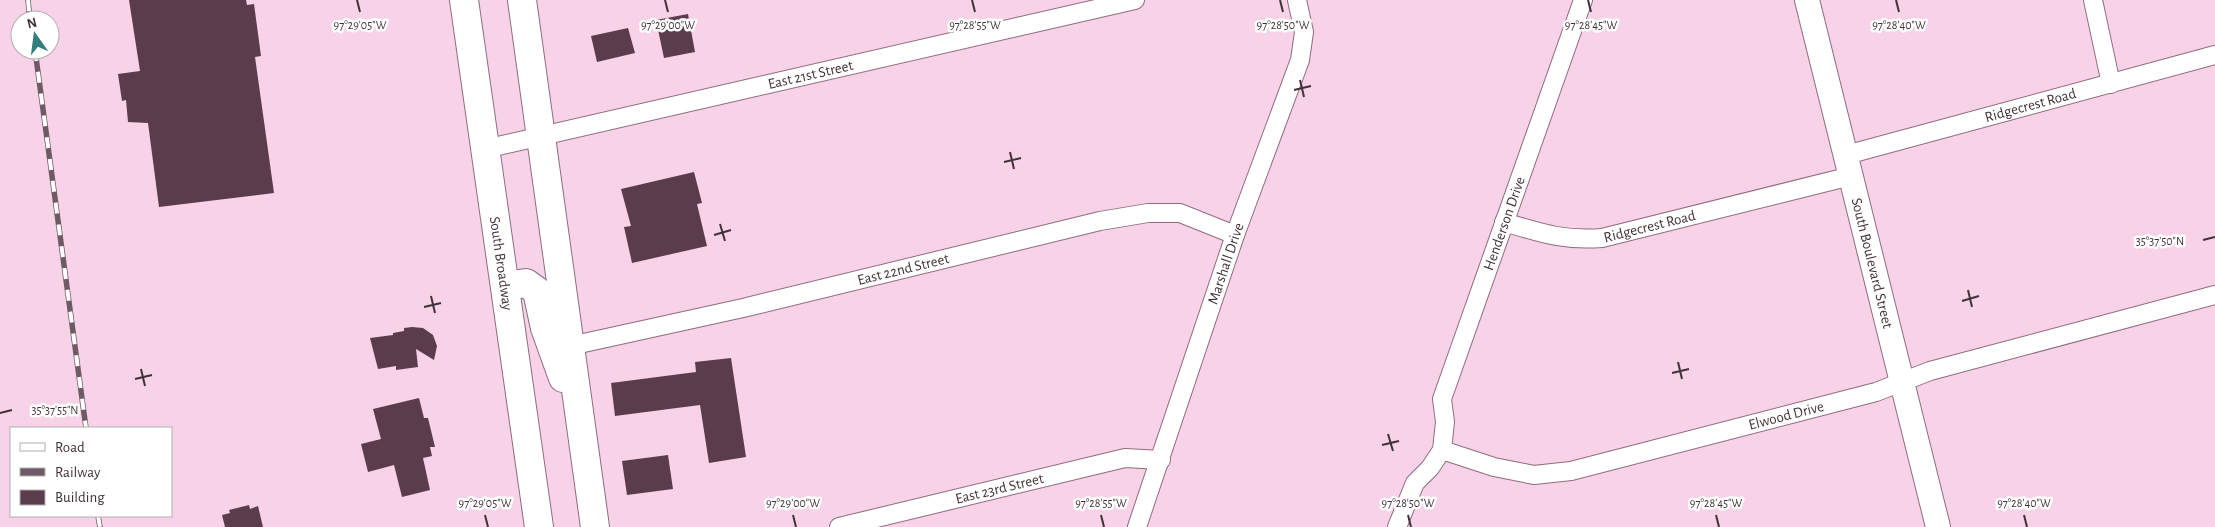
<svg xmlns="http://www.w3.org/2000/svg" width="2215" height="527" font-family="'Alegreya Sans',sans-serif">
	<rect width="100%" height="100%" fill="#f8d2e6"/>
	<path fill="#5b3c4d" d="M129,0H246L247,5L254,4L261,56L255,57L274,193L159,207L148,123L128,122L126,100L122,101L118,74L140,71Z
		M688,14L695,52L664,58L656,20Z
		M628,28L635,53L597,62L591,36Z
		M694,172L702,203L697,204L707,246L632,263L624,227L631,226L621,189Z
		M412,327L423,328L433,335L437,346L434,360L416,349L418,367L396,370V366L378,369L370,338L393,335V333L404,331V328Z
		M731,358L746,457L709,463L700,405L615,416L611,383L696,372L695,362Z
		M419,398L424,418H428L435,447H430L432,456L423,458L430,490L402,497L394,465L368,472L361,444L381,439L373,409Z
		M668,455L673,489L627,495L622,461Z
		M249,505L250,509L258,506L263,527H225L222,515L230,513L229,510Z"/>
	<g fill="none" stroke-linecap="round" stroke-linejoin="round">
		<defs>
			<g id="minor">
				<path d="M2093,0L2111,84"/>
				<path id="s1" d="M485,149L1135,0"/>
				<path id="s2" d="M1846,155L2215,55"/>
				<path id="s3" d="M1504,222C1541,233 1563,241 1602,238L1851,176"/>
				<path id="s4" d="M570,346L743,308L1100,221L1148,213H1180L1235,235"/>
				<path id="s5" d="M1442,450L1494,467L1534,475L1571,471L1876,392L1930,371L2215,295"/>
				<path id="s6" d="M839,527L1125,458L1161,460"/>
				<path id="s7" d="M1137,527L1235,235L1300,60L1304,32L1297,0"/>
				<path id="s8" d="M1397,527L1415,483L1430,468L1442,450L1445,422L1442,399L1583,0"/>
			</g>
			<g id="secondary">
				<path id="s9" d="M1807,0L1938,527"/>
			</g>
			<g id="primary">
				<path id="s10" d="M464,0L539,527"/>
				<path d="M522,0L595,527"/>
				<path d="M505,286L526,283L537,291L545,328L563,378"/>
			</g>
		</defs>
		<use href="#minor" stroke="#8e6c7e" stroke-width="20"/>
		<use href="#secondary" stroke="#8e6c7e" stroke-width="26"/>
		<use href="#primary" stroke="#8e6c7e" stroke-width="30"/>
		<use href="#minor" stroke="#fff" stroke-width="18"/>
		<use href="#secondary" stroke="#fff" stroke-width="24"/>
		<use href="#primary" stroke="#fff" stroke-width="28"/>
		<defs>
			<path id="rail" d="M28,0L30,20
				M35,50L86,428
				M98,516L100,527"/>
		</defs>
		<use href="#rail" stroke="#6e5a64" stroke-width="5.5"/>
		<use href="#rail" stroke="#fff" stroke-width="4" stroke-dasharray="11" stroke-linecap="butt"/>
	</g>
	<path fill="none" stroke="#403239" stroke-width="2" d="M357,0L360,12M665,0L668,12M972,0L975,12M1280,0L1283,12M1588,0L1591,12M1896,0L1899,12M1300,80L1304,97M1294,90L1311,86M1010,152L1014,169M1004,162L1021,158M720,224L725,241M714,235L731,230M2203,240L2215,237M1968,290L1972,307M431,296L435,313M1962,301L1979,296M424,307L441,303M1678,362L1682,379M141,369L145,386M1672,373L1689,369M135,379L152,375M0,413L12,410M1388,434L1393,451M1382,445L1399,441M485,515L488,527M793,515L796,527M1101,515L1104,527M1408,515L1411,527M1716,515L1719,527M2024,515L2027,527"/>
	<g text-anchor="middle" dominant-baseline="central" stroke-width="5" stroke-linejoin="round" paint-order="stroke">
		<g font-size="15" fill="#403239" stroke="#fff">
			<text stroke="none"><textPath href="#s1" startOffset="334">East 21st Street</textPath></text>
			<text stroke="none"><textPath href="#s2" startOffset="191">Ridgecrest Road</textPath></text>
			<text stroke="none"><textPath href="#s8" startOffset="328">Henderson Drive</textPath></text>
			<text stroke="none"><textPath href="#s3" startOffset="149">Ridgecrest Road</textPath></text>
			<text stroke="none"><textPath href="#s10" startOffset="266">South Broadway</textPath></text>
			<text stroke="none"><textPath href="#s9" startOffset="271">South Boulevard Street</textPath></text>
			<text stroke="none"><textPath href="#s7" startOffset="278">Marshall Drive</textPath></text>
			<text stroke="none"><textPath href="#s4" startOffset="342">East 22nd Street</textPath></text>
			<text stroke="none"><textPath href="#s5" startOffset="355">Elwood Drive</textPath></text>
			<text stroke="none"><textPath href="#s6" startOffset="165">East 23rd Street</textPath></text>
		</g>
	</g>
	<g font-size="12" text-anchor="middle" fill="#403239" stroke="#fff" stroke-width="5" stroke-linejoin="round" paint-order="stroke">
		<text x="1899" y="29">97°28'40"W</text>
		<text x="360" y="29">97°29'05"W</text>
		<text x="668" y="29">97°29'00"W</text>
		<text x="975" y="29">97°28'55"W</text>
		<text x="1283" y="29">97°28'50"W</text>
		<text x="1591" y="29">97°28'45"W</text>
		<text x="2160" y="245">35°37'50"N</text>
		<text x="55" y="414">35°37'55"N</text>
		<text x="485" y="507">97°29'05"W</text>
		<text x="793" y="507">97°29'00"W</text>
		<text x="1101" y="507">97°28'55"W</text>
		<text x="1408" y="507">97°28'50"W</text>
		<text x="1716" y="507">97°28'45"W</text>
		<text x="2024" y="507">97°28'40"W</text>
	</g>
	<rect x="10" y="427" width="162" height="90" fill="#ffffff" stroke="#b3adb0"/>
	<rect x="20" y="443" width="25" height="8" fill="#ffffff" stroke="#b3adb0"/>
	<text x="55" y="452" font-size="15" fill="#403239">Road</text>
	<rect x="20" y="468" width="25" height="8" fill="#6e5a64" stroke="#b3adb0"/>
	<text x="55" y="477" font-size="15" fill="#403239">Railway</text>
	<rect x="20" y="490" width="25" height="15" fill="#5b3c4d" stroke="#b3adb0"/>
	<text x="55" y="502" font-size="15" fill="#403239">Building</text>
	<g transform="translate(35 35) rotate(346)"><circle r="24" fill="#ffffff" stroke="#b3adb0"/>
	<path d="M0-4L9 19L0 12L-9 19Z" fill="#347d7d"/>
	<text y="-8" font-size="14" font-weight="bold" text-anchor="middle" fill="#403239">N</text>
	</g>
</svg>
